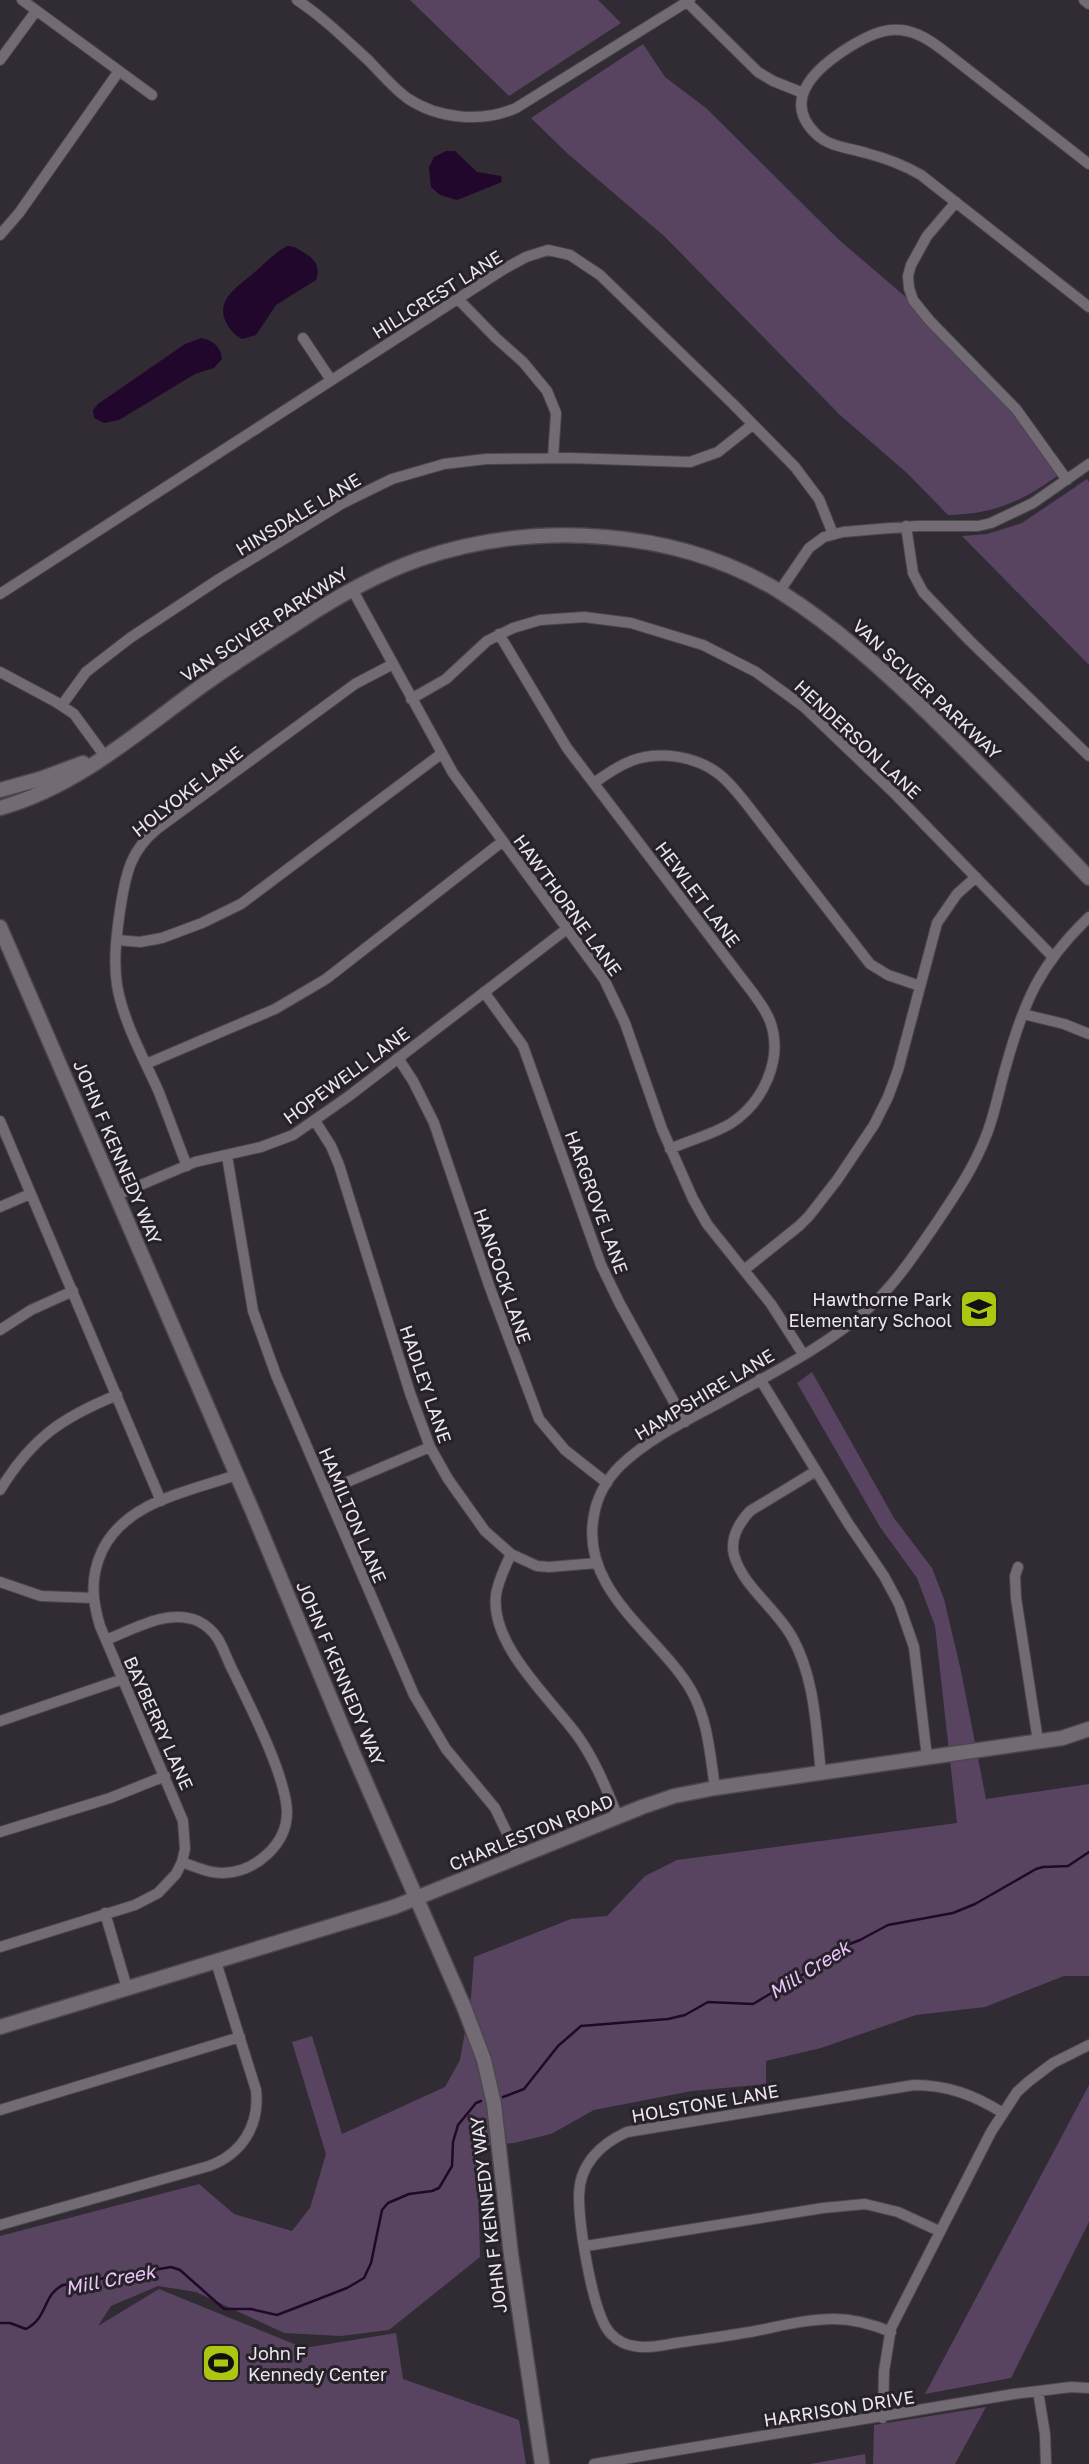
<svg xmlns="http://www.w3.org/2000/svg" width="1089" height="2464" font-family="'Golos Text',sans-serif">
	<rect width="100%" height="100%" fill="#312b34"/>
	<path fill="#584460" d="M410,0H598L621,23L509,96Z
		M643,44L665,77L706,108L838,239L921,310L1007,399L1060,474C1022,501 996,514 948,515L907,473L840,415L664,236L568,154L531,118Z
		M1087,479L1089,482V665L962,536L987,534L1022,523Z
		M812,1372L894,1518L932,1568L944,1599L961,1671L986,1799L1089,1784V1976H1064L985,2007L916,2015L821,2048L766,2061V2084L692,2091L594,2110L551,2134L514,2143L477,2146L480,2257L389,2330L341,2336L284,2333L196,2292L158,2286L111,2306L98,2326L159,2289L304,2348L396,2333L403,2379L519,2420L526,2464H0V2236L199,2184L234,2214L292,2231L310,2208L326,2154L292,2042L312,2036L342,2134L445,2087L460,2060L471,1997L474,1957L571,1919L607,1916L645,1876L677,1860L957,1823L935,1626L917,1578L880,1527L797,1383Z
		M1089,2085V2222L1011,2378L925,2394Z
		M986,2407L955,2464H873L874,2425Z
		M865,2454L866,2464H810Z"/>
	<path fill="#22072c" d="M446,151H455L477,172L501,176L502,182L457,200L440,195L431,187L429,167L434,157Z
		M287,246C295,246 296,248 303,252C314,258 321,266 316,280L276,305L256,335L242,339C235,335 231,331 227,324C213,300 240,285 256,271C266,262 276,252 287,246Z
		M201,338C212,340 221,346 222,359L214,368L195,374L119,420L104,423L94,418L93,410L98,404L185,344Z"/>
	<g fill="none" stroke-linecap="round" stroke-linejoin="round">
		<path stroke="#22072c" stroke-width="2.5" d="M503,2097L524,2089L558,2046L581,2026L668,2019L685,2015L708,2002L753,2004L812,1969L834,1950L860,1940L888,1925L953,1913L975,1904L1036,1869L1043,1867L1068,1866L1089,1852
			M0,2323H10L26,2329C49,2317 42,2295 63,2285L171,2267L180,2270L224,2309H251L277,2315L347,2288L364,2278L371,2263L382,2210L388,2203L409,2194L432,2191L439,2188L452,2166L453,2142L458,2125L476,2103L481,2101"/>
		<defs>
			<path id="street" d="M22,0L152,95
				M297,0C323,17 345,39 368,60C381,73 392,87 407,98C438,119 482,123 516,108L690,0
				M1084,0L1089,4
				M687,2L758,72L773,81L803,93
				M0,60L36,11
				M1089,164L944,51C931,41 918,32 901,30C883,28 866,37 851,46C820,65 779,98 816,134C829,147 850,148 866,153C885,158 904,165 921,175L1089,307
				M956,202L927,236L911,265L908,276L909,288L913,300L930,321L1016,409L1067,480
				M0,235L19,213L119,71
				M458,299L496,338L523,362L547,391L556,413L553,458
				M303,338L331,380
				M906,526L913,573L923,592L970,641L1089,756
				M352,589L453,773L604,979L625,1023L662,1129L693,1199L707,1224L771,1304L803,1354
				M779,592L809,548L824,537L843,532L878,529L917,526H978L991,523L1033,503L1089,464
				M0,594L504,269L526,257L548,250L570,255L600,275L733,404L795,467L819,499L833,534
				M499,634L567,748L743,980C753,993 764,1006 770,1021C784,1059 763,1103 730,1124C711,1135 690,1140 670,1149
				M0,672L56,702L74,714L104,755
				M411,699L446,679L487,641L513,628L540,620L584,617L631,623L703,645L756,672L804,707L895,794L1052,956
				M62,705L86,672L130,638L219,579L343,503L392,479L444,464L486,459L570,458L690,462L718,452L752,425
				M594,783C605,775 618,766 631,761C658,750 696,756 719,774C729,782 737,792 745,802L870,964L888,975L920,986
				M117,940L140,942L162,938L202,923L241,904L441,754
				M484,992L523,1046L601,1265L620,1304L685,1422
				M1023,1014L1064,1024L1089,1034
				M398,1058L413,1081L434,1123L490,1288L539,1419L565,1450L607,1483
				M146,1064L275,1009L326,979L503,841
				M0,1121L161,1501
				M315,1121L331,1146L339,1165L410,1393L430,1447L448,1479L485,1531L511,1554L537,1566L549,1567L597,1563
				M227,1156L253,1311L276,1375L414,1695L446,1749L495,1808L519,1858
				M187,1166C177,1141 168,1115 158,1090C143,1057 123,1021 117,985C113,959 117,930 121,904C126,873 131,850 157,829L355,684L393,664
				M117,1195L195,1162L261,1147L293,1135L349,1096L568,928
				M0,1207L30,1194
				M744,1270L799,1226L809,1216L837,1180L874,1125L888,1097L898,1070L937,923L957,894L976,877
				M0,1330L31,1310L73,1291
				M760,1379L848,1523L884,1576L899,1604L914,1647L927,1757
				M816,1471L750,1511C739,1523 730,1539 734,1555C743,1587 776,1608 792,1637C815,1678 816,1728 821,1773
				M0,1490C32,1438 61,1418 117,1395
				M326,1491L430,1447
				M511,1554C505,1567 498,1581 496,1595C490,1645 550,1698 577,1735C595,1760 606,1788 618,1817
				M1018,1567L1015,1576L1016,1598L1038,1741
				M0,1582L41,1596L93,1598
				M106,1640C134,1629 168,1608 198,1621C206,1625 213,1631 218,1639C224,1649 228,1662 234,1673C250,1706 286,1776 287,1812C287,1845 255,1872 223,1873C209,1873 195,1867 182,1862
				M0,1721L123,1679
				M715,1788C710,1754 708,1720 691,1690C658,1634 579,1590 594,1515C597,1497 607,1479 620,1466C648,1439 685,1421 719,1403C767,1376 836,1341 874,1303C897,1281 915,1254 933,1228C953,1198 973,1170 986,1136C995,1114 999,1089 1006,1066C1024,1001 1040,964 1089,917
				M0,1832L110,1798L165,1776
				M105,1913L127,1988
				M0,1947L135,1905L158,1893L176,1874L182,1862L185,1849L183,1821L100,1626C92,1600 90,1577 102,1551C126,1501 188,1492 236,1475
				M0,2110L240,2037
				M0,2225L209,2166C242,2154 260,2125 256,2090L216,1962
				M586,2246L823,2208L865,2204L898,2212L939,2231
				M891,2332C872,2324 855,2319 834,2319C807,2319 781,2326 755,2331C729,2336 703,2339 676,2343C663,2345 648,2349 634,2346C626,2345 617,2340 611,2334C592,2315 579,2224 579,2196C579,2165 600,2144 627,2132L914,2085C948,2085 974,2095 1003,2113
				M1038,2391L1045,2434L1046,2464
				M883,2418L884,2371L891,2328L991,2132L1017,2092L1028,2082L1053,2063L1089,2045
				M594,2464L1014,2394L1071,2387L1089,2388"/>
			<path id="secondary" d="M0,790L40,779L83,763
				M0,808C77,787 139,731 203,685C234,663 267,642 300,621C338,596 377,574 420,559C535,520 678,528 782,593C837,628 884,671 931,716C985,769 1037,823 1089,878
				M0,927L255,1517L353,1753L464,2007L484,2060L494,2104L511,2255L542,2464
				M0,2027L394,1907L642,1807L674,1796L715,1788L1062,1738L1089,1729"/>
		</defs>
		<use href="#street" stroke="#4b474d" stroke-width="12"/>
		<use href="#secondary" stroke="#4b474d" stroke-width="17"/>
		<use href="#street" stroke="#726b74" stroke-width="10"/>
		<use href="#secondary" stroke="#726b74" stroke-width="14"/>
	</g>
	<defs>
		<symbol id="school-square" viewBox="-11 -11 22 22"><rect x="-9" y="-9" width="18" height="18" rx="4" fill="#acc612" stroke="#27222a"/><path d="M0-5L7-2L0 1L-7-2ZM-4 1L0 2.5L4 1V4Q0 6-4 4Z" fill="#111"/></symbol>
		<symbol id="stadium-square" viewBox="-11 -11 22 22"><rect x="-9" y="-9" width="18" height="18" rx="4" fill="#acc612" stroke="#27222a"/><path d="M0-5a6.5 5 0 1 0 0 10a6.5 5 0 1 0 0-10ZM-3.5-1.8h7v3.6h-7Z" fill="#111"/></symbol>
	</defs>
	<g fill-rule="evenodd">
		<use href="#school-square" x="957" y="1287" width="44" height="44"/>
		<use href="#stadium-square" x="199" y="2341" width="44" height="44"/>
	</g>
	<g text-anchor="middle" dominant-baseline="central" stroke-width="6" stroke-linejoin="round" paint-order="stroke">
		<g font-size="18" fill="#ebe7ec" stroke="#27222a">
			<text transform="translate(437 294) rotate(-32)">HILLCREST LANE</text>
			<text transform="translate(298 514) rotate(-31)">HINSDALE LANE</text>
			<text transform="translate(264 624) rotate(-33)">VAN SCIVER PARKWAY</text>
			<text transform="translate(927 689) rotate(43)">VAN SCIVER PARKWAY</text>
			<text transform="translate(858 739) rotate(43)">HENDERSON LANE</text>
			<text transform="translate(187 791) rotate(-38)">HOLYOKE LANE</text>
			<text transform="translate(698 894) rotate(53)">HEWLET LANE</text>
			<text transform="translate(568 905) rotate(54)">HAWTHORNE LANE</text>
			<text transform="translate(346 1075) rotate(-36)">HOPEWELL LANE</text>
			<text transform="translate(118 1152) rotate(67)">JOHN F KENNEDY WAY</text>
			<text transform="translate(597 1202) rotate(70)">HARGROVE LANE</text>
			<text transform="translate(503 1276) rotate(71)">HANCOCK LANE</text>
			<text transform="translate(426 1384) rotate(71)">HADLEY LANE</text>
			<text transform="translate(704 1394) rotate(-31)">HAMPSHIRE LANE</text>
			<text transform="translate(353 1515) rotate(67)">HAMILTON LANE</text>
			<text transform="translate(341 1673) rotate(67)">JOHN F KENNEDY WAY</text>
			<text transform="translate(159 1723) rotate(66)">BAYBERRY LANE</text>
			<text transform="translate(531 1832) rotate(-22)">CHARLESTON ROAD</text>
			<text transform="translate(705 2103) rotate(-10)">HOLSTONE LANE</text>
			<text transform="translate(488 2215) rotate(-97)">JOHN F KENNEDY WAY</text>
			<text transform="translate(839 2408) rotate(-9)">HARRISON DRIVE</text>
		</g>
		<g font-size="18" fill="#ebe7ec" stroke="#27222a" text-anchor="end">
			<text x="952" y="1299">Hawthorne Park<tspan x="952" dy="21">Elementary School</tspan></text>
			<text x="248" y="2353" text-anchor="start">John F<tspan x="248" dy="21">Kennedy Center</tspan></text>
		</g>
		<g font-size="19" font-style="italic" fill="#ebc4fb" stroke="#27222a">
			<text transform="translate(809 1969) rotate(-32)">Mill Creek</text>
			<text transform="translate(110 2279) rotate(-11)">Mill Creek</text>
		</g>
	</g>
</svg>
